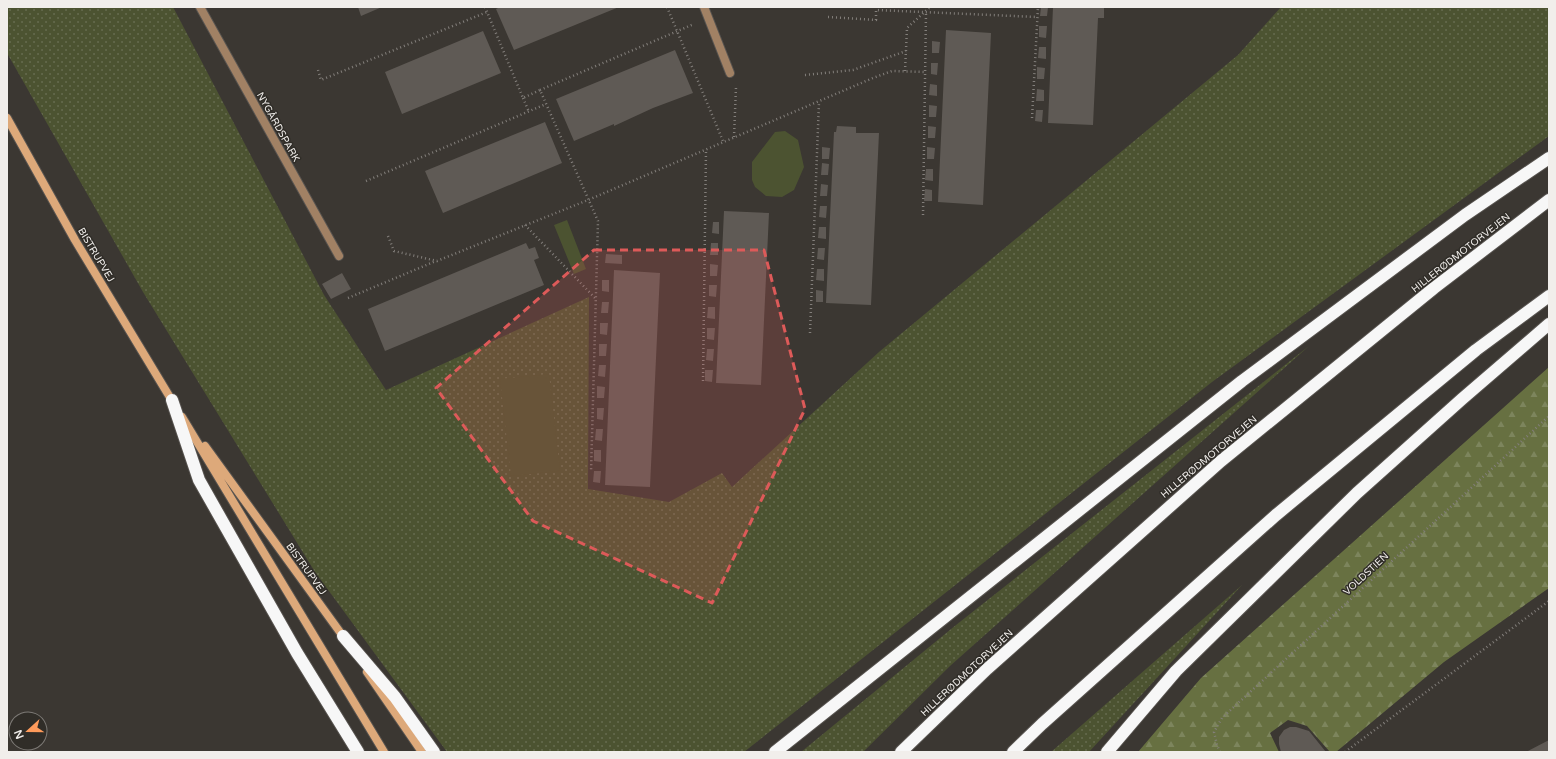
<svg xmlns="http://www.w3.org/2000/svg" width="1556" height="759" font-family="'Varela Round',sans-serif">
	<defs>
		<pattern id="grass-dots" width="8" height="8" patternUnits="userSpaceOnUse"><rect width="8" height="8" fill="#4c5331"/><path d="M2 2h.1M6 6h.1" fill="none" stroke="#666c4f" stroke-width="1.8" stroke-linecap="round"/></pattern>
		<pattern id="forest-firs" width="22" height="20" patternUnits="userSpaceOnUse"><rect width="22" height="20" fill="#677041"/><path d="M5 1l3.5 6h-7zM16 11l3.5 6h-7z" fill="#7d855d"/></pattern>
	</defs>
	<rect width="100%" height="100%" fill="#3b3732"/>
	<path fill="url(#grass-dots)" d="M7,7H173L324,295L386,390L589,297L588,489L669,502L722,473L732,487L879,352L1238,55L1281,7H1549V136L1212,382L744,752H447L315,572L143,292L7,53Z
		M1309,346L950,666L863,752H801L956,625Z
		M1242,585L1089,752H1051Z"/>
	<path fill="url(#forest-firs)" d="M1549,367V588L1444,662L1336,752H1330L1307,726L1288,720L1270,733L1279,752H1138L1201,678Z"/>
	<path fill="#4c5331" d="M785,131L798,140L804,167L794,190L782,197L766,196L755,187L752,180V162L775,132Z
		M567,220L586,269L574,274L554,225Z
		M549,374L560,471L511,476L500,379Z"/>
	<path fill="#5f5a55" d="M358,7H382L361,16Z
		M500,7H619L514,50L496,9Z
		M1041,7H1048L1047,16H1040Z
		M1053,7H1104V18H1098L1093,125L1048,123Z
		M1039,26H1047L1046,38L1039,37Z
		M946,30L991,33L983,205L938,202Z
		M483,31L501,73L402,114L385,72Z
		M932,41L940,42L939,53H932Z
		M1039,47H1046V59L1038,58Z
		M675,50L693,93L653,108L614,126V124L574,141L556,99Z
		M931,63H938L937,75L931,74Z
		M1037,67L1045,68L1044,79H1037Z
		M930,84L937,85V96L929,95Z
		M1037,89L1044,90V101H1036Z
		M929,105L937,106L936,117H929Z
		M1036,110H1043L1042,122L1035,121Z
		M545,122L562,163L443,213L425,171Z
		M837,126L856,127V133H879L871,305L826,303L834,132H836Z
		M928,126L936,127L935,138H928Z
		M822,147L830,148L829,159H822Z
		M927,147L935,148L934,159H927Z
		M822,163L829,164L828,175H821Z
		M926,169H933V181L925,180Z
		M821,184L828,185L827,196H820Z
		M925,189L932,190V201H924Z
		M820,206H827L826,218L819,217Z
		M724,211L769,213L761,385L716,383Z
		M713,222H719V234L712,233Z
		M819,227H826V239L818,238Z
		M526,243L529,249L535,247L539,258L534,260L544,285L385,351L368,309Z
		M711,243H718V255H710Z
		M818,248H825L824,260L817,259Z
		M606,254L622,255V264L605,263Z
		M710,264L718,265L717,276H710Z
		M817,269H824V281L816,280Z
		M614,270L660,273L650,487L605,485Z
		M342,273L351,289L331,299L322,284Z
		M602,280H609V292L602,291Z
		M709,285H717L716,297L709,296Z
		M816,290L823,291V302H816Z
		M602,302H609L608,313H601Z
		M708,307H715V319L707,318Z
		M600,323H608L607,335L600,334Z
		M707,328H715L714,340L707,339Z
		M599,344H607L606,356H599Z
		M707,349H714L713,361L706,360Z
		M599,365H606L605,377L598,376Z
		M705,370H713L712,382L705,381Z
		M597,386L605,387L604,398H597Z
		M597,408H604L603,420L597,419Z
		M596,429H603L602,441L595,440Z
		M594,450H601V462L594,461Z
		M594,471H601L600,483L593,482Z
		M1290,727H1296L1309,731L1326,752H1281L1279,744V737L1284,730Z
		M1549,740V752H1526Z"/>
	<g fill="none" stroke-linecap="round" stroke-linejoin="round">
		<defs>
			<path id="street" d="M200,7L339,256
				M704,7L730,73"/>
			<path id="secondary" d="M7,118L75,240L174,404
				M182,417L384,752
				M205,446L345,639
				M367,672L422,752"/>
			<path id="highway" d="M172,400L199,480L297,653L358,752
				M343,636L395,697L434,752
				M775,752L1242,381L1465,215L1549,158
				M901,752L987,669L1221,461L1434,288L1549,200
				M1013,752L1042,724L1276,515L1476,350L1549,296
				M1107,752L1176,671L1357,493L1462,399L1549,324"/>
		</defs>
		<use href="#street" stroke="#585450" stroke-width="10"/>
		<use href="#secondary" stroke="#585450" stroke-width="10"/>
		<use href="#highway" stroke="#585450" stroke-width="14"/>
		<path stroke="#837f7b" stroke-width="2.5" stroke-dasharray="1 3" stroke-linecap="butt" d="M485,7L523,98L540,90L598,221L591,472
			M667,7L723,141
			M828,17L876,20V10L1037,17
			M318,70L321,80L487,12
			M905,71L907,28L930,7
			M805,75L853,70L906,51
			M540,90L694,24
			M523,98L529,112
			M1032,118L1038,7
			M734,137L736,87
			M366,181L546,104
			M923,215L926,12
			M525,225L595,298
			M388,236L394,251L437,261L588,200L873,78L892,71L925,72
			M348,298L436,261
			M810,333L819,102
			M703,381L706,149
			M1220,752L1217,745L1214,732L1222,718L1549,416
			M1345,752L1549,601"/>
		<use href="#street" stroke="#a18164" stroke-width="8"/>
		<use href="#secondary" stroke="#dda97a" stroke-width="8"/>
		<use href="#highway" stroke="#f7f7f7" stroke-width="12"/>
	</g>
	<path fill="#dd5a59" fill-opacity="0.2" stroke="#dd5a59" stroke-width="3" stroke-dasharray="8 5" stroke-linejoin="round" d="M594,250H764L805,409L712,603L533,521L436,388Z"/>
	<g text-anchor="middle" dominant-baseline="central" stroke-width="3" stroke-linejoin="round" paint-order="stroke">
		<g font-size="10" fill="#f1eeeb" stroke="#302d28">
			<text transform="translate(278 127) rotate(61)">NYGÅRDSPARK</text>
			<text transform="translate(1461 253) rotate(-38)">HILLERØDMOTORVEJEN</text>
			<text transform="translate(96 255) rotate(59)">BISTRUPVEJ</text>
			<text transform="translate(1209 457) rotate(-40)">HILLERØDMOTORVEJEN</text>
			<text transform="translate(306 569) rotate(54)">BISTRUPVEJ</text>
			<text transform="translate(1366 574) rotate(-43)">VOLDSTIEN</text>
			<text transform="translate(967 673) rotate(-43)">HILLERØDMOTORVEJEN</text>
		</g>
	</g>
	<rect width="1556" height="759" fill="none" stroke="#f1eeeb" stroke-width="16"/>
	<g transform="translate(28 731) rotate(249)"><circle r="19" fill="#302d28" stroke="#7d7a76"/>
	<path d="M0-3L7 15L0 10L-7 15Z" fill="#ff9b5b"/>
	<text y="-6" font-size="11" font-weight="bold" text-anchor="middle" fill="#f1eeeb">N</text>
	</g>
</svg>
